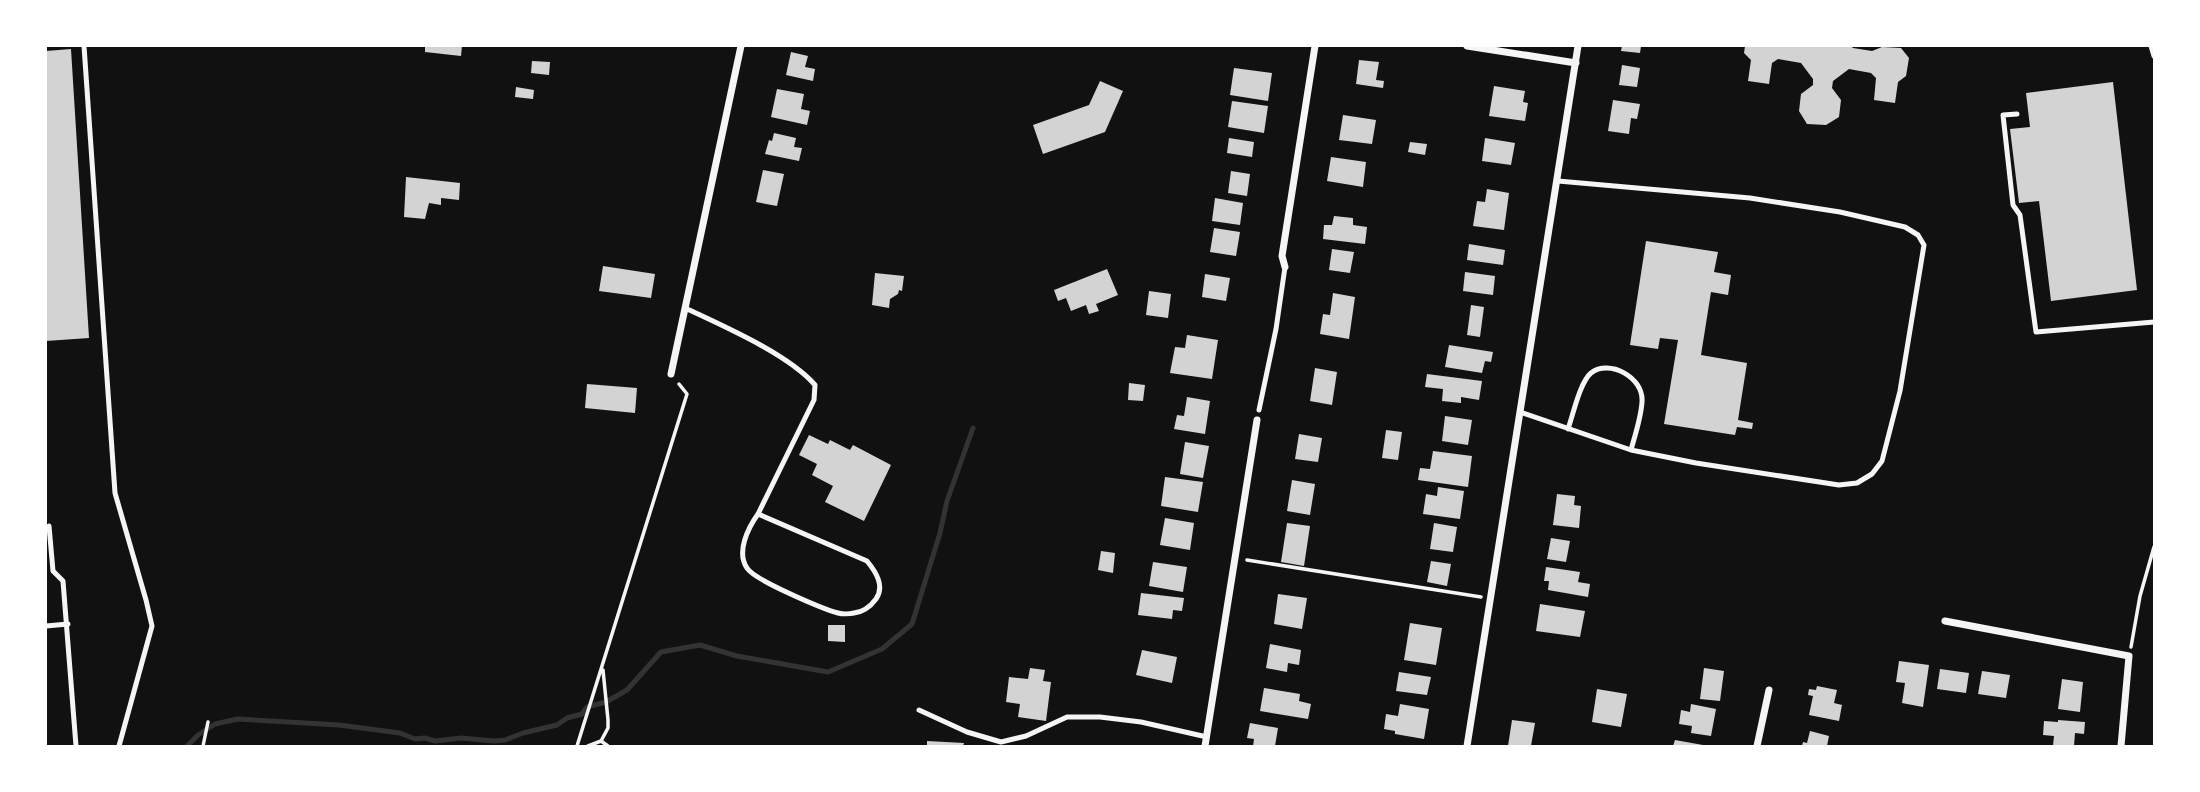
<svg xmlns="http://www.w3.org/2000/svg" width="2200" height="792" font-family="'Source Serif 4',serif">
	<rect width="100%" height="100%" fill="#111"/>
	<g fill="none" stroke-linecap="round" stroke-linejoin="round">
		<path stroke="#333" stroke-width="5" d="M187,746L198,735L215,724L238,719L339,725L400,733L415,739L425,738L435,741L461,738L494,741L505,740L523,733L557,725L567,718L582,714L587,707L606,702L627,690L661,652L700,645L737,656L828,672L882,649L912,624L940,533L947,501L973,428"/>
	</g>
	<path fill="#d3d3d3" d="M425,46H462L461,56L425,52Z
		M1622,46H1641L1640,53L1621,51Z
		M1745,46H1851L1853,48L1872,51L1882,47L1901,48L1909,58L1906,76L1898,82L1895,103L1874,100L1876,78L1871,73L1849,69L1833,81L1832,88L1841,100L1839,117L1826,125L1807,124L1799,111L1801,94L1813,85V79L1801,63L1778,59L1772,63L1769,84L1748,81L1751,60L1744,53Z
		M71,49L89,338L46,341V51Z
		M791,52L808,56L805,67L815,69L813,81L786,75Z
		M1359,60L1379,62L1376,80L1384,81L1383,88L1356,84Z
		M532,61L550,62L549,75L531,73Z
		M1622,65L1640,68L1637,87L1619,85Z
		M1234,68L1272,73L1268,101L1230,95Z
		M1100,81L1123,91L1105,132L1043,154L1033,125L1089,105Z
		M2113,82L2137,290L2051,301L2039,201L2019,203L2010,129L2030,127L2026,93Z
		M1494,86L1525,91L1523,102L1528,103L1525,121L1489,116Z
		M516,87L534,90L533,99L515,97Z
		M777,89L804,94L801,109L810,111L807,125L771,117Z
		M1613,100L1640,104L1637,119L1631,118L1629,134L1608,131Z
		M1232,101L1268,106L1264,133L1228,127Z
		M1343,115L1376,120L1372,144L1339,140Z
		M774,133L796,138L794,147L802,148L799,161L765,154L769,140L772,141Z
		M1229,138L1254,142L1252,157L1227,153Z
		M1485,138L1515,143L1511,165L1482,161Z
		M1410,142L1427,144L1425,155L1408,152Z
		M1331,157L1366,162L1363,187L1327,181Z
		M763,170L784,174L777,206L756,202Z
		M1231,171L1250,174L1247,196L1228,193Z
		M406,177L460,183L459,200L441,198V205L429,203L425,219L404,217Z
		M1487,189L1509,193L1504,230L1473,226L1477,201L1485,202Z
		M1215,198L1243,203L1240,225L1212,221Z
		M1334,216L1353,218V225L1367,227L1365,244L1323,239L1324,225H1332Z
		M1214,228L1240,232L1236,256L1210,252Z
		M1646,241L1718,252L1714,272L1731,275L1728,295L1711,292L1701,355L1747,363L1738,420L1753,423L1752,429L1737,427L1735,435L1664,424L1678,340L1660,338L1658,349L1630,345Z
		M1469,244L1505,250L1503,265L1467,260Z
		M1332,249L1354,252L1350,273L1329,270Z
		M603,266L655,274L651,298L599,291Z
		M1107,269L1118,295L1096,304L1099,311L1089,314L1086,305L1071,311L1066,298L1058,301L1054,290Z
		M1465,272L1495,276L1493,295L1463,291Z
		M875,273L904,276L902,291L899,290L898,294L890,299L889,308L872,305Z
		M1205,274L1230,278L1226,301L1202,297Z
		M1149,291L1171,294L1168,318L1146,315Z
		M1333,293L1355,297L1349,339L1320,334L1323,314L1330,315Z
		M1471,305L1484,307L1480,337L1467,335Z
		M1187,335L1218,340L1212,379L1170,373L1175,347L1185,348Z
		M1449,345L1493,352L1491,362L1485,361L1482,373L1445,367Z
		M1315,368L1337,372L1332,405L1310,401Z
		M1427,374L1482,381L1479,400L1461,397V403L1442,401L1443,389L1425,387Z
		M1129,383L1145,385L1143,401L1128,400Z
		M587,384L637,388L635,413L585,408Z
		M1187,397L1210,401L1205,434L1174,429L1177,415L1184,416Z
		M1445,416L1472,420L1468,445L1442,441Z
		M1386,430L1402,432L1398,460L1382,458Z
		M1299,434L1322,438L1318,462L1295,459Z
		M809,435L828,444L830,440L850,450L853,445L891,465L864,521L825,502L833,486L812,475L817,464L799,455Z
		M1185,442L1209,446L1203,478L1180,474Z
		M1433,451L1472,456L1468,487L1418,480L1420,468L1430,469Z
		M1165,477L1203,482L1198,512L1161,506Z
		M1292,480L1315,484L1310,515L1287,511Z
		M1438,487L1464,491L1460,519L1423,514L1426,494L1437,496Z
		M1557,494L1575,496L1574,505L1581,506L1579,528L1553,525Z
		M1165,518L1194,523L1190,550L1160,545Z
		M1287,523L1310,526L1304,566L1281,562Z
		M1434,523L1457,527L1453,552L1430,549Z
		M1551,538L1570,541L1566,562L1547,559Z
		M1101,551L1115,553L1113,573L1098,570Z
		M1431,561L1451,564L1447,586L1427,582Z
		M1153,562L1187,567L1183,592L1149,586Z
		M1546,567L1580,572L1578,582L1590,584L1588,597L1548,590L1549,581H1544Z
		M1141,593L1184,598L1182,611L1173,610L1172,619L1138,615Z
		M1278,594L1307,598L1302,629L1274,624Z
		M1540,604L1585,611L1580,637L1536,631Z
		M1410,623L1442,628L1436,665L1404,660Z
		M828,625H845V642L828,641Z
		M1270,644L1301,650L1299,665L1288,663L1287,672L1266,668Z
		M1142,650L1177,657L1172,683L1136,675Z
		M1899,661L1929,665L1923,707L1902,703L1905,683L1896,682Z
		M1030,668L1045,670L1043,681L1051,682L1046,721L1018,717L1020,704L1006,702L1009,677L1028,679Z
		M1704,668L1724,671L1720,701L1700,699Z
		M1940,669L1969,673L1966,693L1937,689Z
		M1982,671L2010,675L2006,698L1978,694Z
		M1399,672L1431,677L1427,695L1396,691Z
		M2062,679L2083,682L2080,712L2058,709Z
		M1817,686L1837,690L1834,703L1842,705L1839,721L1809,715L1813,696L1808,695L1809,689L1816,690Z
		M1264,688L1300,694L1299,701L1311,704L1308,719L1260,711Z
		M1597,689L1627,694L1621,727L1592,722Z
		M1400,704L1429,709L1424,739L1395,734V731L1384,729L1386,714L1398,716Z
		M1691,704L1716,709L1711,736L1691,733L1692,726L1679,724L1681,710L1690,712Z
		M1512,720L1535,723L1531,746H1508Z
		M2058,720L2085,722L2084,734L2075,733L2074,746H2053L2054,736L2043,735L2044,721L2058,722Z
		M1250,723L1278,728L1275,746H1253L1254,739L1247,738Z
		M1810,731L1829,736L1827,746H1802L1803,742L1807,743Z
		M1675,740L1703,745L1702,746H1673Z
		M927,741L964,743L963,746H927Z"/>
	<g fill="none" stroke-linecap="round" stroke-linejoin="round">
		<path stroke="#f5f5f5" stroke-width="3.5" d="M1247,560L1481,597
			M2131,647L2140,596L2154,547
			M601,741L608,728V720L603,670
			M203,746L208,722
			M577,746L687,394L679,384
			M588,746L601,741L608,746"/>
		<path stroke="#f5f5f5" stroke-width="5" d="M84,46L115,493L146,600L152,626L119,746
			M2151,46L2154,56
			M2017,114L2003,115L2013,205L2020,215L2036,332L2154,322
			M685,308C723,326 788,354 815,385L814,400L758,514C748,528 736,552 747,568C754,580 823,609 838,613C842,614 850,614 854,613C864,612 870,607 876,599C885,586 876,572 867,561L758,514
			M1259,410L1276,329L1285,267
			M1520,412L1631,450L1696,463L1839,485L1857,483L1872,474L1882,461L1900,391L1924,245L1918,235L1905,227L1840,212L1750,198L1558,181
			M1568,429C1573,415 1580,382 1591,373C1609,359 1644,377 1642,402C1641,418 1635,435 1631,450
			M49,526L53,571L63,581L76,746
			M46,626L68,624
			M919,710L967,732L1001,742L1026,736L1067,717H1100L1141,722L1207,737"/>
		<path stroke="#f5f5f5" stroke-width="7" d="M1467,46L1576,63
			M1285,267L1282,256L1315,46
			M671,374L741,46
			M1945,621L2129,656L2121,746
			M1205,746L1257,420
			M1467,746L1578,46
			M1757,746L1769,690"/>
	</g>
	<rect width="2200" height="792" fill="none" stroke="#ffffff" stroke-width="94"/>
</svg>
